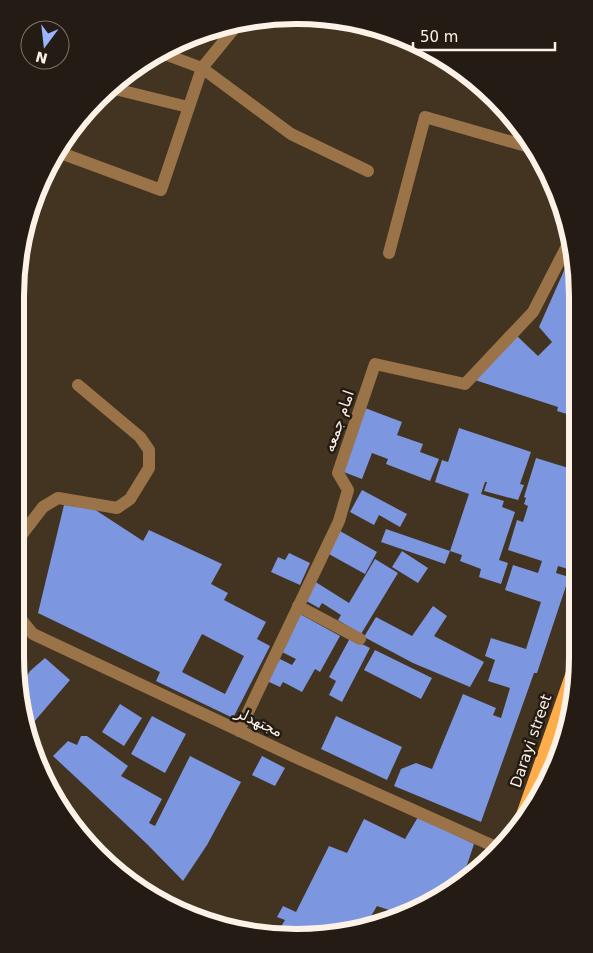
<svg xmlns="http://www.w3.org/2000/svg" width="593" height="953" font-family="'DejaVu Sans',Cairo,sans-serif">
	<rect width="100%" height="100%" fill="#433321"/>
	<path fill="#7c96df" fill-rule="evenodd" d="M571,255L577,278V417L557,411L558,407L475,380L517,336L538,356L552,342L539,327Z
		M365,408L402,422L397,435L423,444L420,452L439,459L430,481L386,464L388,459L372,453L362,479L341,471Z
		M459,428L531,452L520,484L524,485L518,500L484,491L487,482H485L481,494L504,501L502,507L515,512L499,560L508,563L501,584L479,577L481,569L460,561L462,555L450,551L469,494L435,482L442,460L448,462Z
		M577,453L576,556L571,570L558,566L556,573L569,577L537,673H534L481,822L394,786L401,769L416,763L432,769L463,694L496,708L493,715L501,718L510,688L488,681L495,660L485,656L491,638L526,649L541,602L505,590L513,565L538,573L542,561L508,550L517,520L523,522L528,506L524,504L526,498L524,497L536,458L575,470L576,466L572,465Z
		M362,490L407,514L400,527L379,515L374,525L350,512Z
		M64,505L94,509L143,541L149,530L222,564L211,584L228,593L224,600L266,622L257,639L270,646L233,718L156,681L160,672L38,613ZM202,634L244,656L225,694L182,672Z
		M386,529L450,551L445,564L381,542Z
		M340,531L377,552L365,574L327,553Z
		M402,551L428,568L418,583L392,567Z
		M289,553L310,563L300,585L271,572L278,557L285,560Z
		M375,559L398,573L361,634L338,620L341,615L322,603L319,608L303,599L314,581L349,603Z
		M433,606L447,616L434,636L484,662L470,687L413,663L364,637L376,617L412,636Z
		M300,614L340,636L320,672L315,669L302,692L283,682L280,687L267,681L280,659L292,665L296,659L280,651Z
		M350,638L370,648L342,702L329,695L336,681L329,677Z
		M375,650L432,678L421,699L364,670Z
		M45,658L70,680L27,730L20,688L30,671Z
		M120,704L142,718L124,746L102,732Z
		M152,716L186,734L165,773L131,754Z
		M336,716L402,747L387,780L321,749Z
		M81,736H87L128,766L121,776L162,799L149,823L155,826L190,756L241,782L207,845L183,881L147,844L53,756L68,741L77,745Z
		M262,756L285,768L275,786L252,775Z
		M418,817L474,844L461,883L453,890L401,914L377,906L367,923L373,927L370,928L296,938L276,935L285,920L277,917L283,906L296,912L329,846L347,853L364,819L405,839Z"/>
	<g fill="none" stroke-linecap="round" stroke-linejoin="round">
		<path stroke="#9a7348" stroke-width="12" d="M159,52L202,68L291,134L368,171
			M115,89L188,107
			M58,152L161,190L202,68L237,25
			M389,253L425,117L533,148
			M16,542L43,507L58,498L117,508L130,499L149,468V450L140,437L78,385
			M298,606L360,639
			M15,612L33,634L295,757L498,848
			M239,731L339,521L348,490L338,473L375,364L465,384L533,312L568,244"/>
		<path stroke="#fead4a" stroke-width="12" d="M61,811L91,843
			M516,832L576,661"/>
	</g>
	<g text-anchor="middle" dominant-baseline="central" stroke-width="5" stroke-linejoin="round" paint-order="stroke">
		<g font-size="15" fill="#fdf2e7" stroke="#241c14">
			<text transform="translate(339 421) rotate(-71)">امام جمعه</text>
			<text transform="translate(259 722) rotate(25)">مجتهدلر</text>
			<text transform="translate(531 741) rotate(-71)">Darayi street</text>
		</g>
	</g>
	<path d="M0 0H593V953H0ZM296 24H297A272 272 0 0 1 569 296V657A272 272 0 0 1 297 929H296A272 272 0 0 1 24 657V296A272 272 0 0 1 296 24Z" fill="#241c14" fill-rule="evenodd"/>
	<path fill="none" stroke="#fdf2e7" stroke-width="6" d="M296 24H297A272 272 0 0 1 569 296V657A272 272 0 0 1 297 929H296A272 272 0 0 1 24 657V296A272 272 0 0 1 296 24Z"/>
	<g transform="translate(45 45) rotate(195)"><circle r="24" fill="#241c14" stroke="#7b7268"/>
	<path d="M0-4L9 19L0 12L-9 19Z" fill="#9ab5fd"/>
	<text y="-8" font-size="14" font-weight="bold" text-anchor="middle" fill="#fdf2e7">N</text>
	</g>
	<path d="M413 42v8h142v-8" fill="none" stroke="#fdf2e7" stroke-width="2.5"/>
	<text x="420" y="42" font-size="15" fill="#fdf2e7" stroke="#241c14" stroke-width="4" paint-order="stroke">50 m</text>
</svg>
